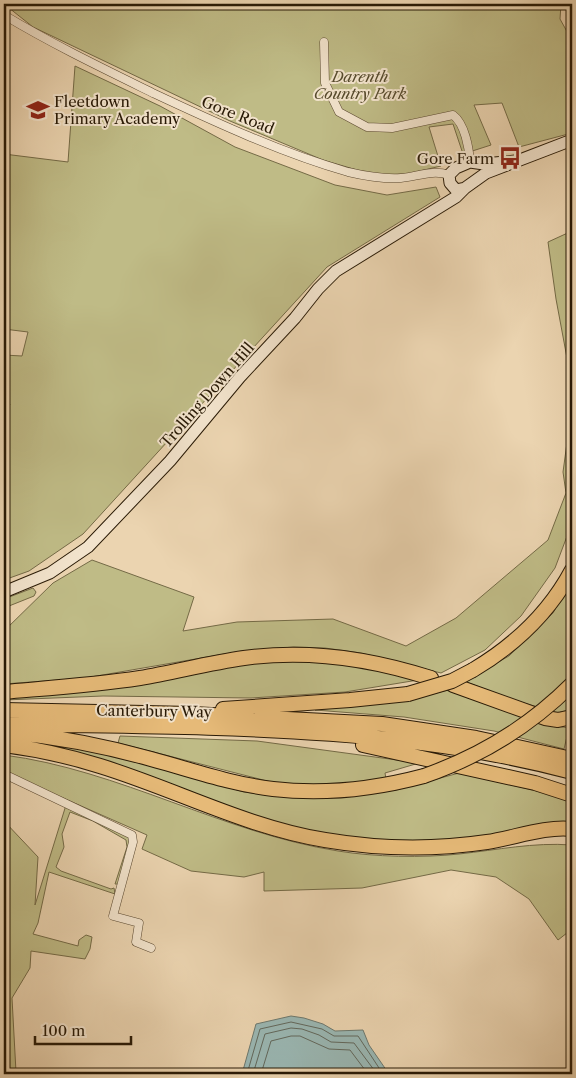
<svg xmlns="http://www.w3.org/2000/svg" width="576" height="1078" font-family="'Libre Caslon Text',serif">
	<rect width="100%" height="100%" fill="#ebd4b0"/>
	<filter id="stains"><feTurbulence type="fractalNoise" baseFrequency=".004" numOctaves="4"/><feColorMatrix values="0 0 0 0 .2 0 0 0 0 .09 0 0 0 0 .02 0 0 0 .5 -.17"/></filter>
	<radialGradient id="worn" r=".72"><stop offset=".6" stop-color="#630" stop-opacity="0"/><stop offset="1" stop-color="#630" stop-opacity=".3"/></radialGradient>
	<path fill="#bfbb86" stroke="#746a46" d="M4,4H561L560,19L570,37L572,133L519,147L502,103L474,105L491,145L463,154L453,124L429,127L441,166L407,174L374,175L323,160L230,121L33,27Z
		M75,66L160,106L235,147L335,185L387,195L436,187L440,197L327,267L83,534L29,571L4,580V422L10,404L4,400V355L22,356L28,332L4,329V154L68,162Z
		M572,231V385L556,299L548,242Z
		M572,406V523L555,568L521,616L485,650L441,673L361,653L325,648L294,647L242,651L85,678L4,684V631L53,583L92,560L194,597L183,631L237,622L333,619L406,646L456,618L548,540L566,493L563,472Z
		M572,577V709L558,713L510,699L464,681L509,656L553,613Z
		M33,588L36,592L34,596L4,608V599Z
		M316,659L344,662L418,680L345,692L251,698L103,696L4,700V696L265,661Z
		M448,690L544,724L569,728L564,749L494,731L404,717L315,710L408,700Z
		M120,736L257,741L419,763L385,773L386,779L338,786L275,783L118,743Z
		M5,740L42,742L129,758L244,792L286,797H335L396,790L459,773L572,799V823L463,840L389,843L311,833Z
		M4,755C120,770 223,833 338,851C374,857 423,858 459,854C497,850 534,842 572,845V929L558,940L529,899L496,877L451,870L362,888L264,891V872L244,877L191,871L142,849L147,835L4,772Z
		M66,805L129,836L131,841L119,884H115L127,847L126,840L93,821L70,812L62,834L64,847L56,867L61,871L111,889L114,888L115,894L49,872L38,923L33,934L78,946L79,940L86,935L92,937L90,949L85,959L31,951L30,968L12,998L16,1072H4V821L38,857L35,905Z"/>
	<path fill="#9ab7b3" stroke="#6d786e" d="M291,1016L304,1018L323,1024L335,1031L363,1030L369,1045L389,1074H242L256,1024Z"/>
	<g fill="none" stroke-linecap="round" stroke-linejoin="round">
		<path stroke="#62685c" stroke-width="1" d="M247,1074L260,1029L291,1022L322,1029L334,1036H358L383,1074
			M253,1074L265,1034L291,1028L302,1029L319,1035L331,1042L354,1043L377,1074
			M261,1074L271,1041L291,1036H300L329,1049L350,1050L368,1074"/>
		<defs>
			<path id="street" d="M4,15C52,44 104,69 155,94C217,123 282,153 348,172C365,176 383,179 401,178C417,177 432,169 449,175
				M324,42L325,83L339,112L367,127L392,128L453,115C465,124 469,148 470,162
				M4,774L132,835L133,842L113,916L139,923L136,942L151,948"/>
			<path id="secondary" d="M515,161L484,164L470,162L456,168L449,175L450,183L456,190L465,188L486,173L572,140
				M4,592L50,573L88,547L170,461L240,377L295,318L318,289L336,271L456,197L465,188"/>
			<path id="highway" d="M473,670C515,645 549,613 572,570
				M453,685L545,718L558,720L572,717
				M4,692C49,688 94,685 140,678C175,672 209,663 244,658C308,649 369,658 431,678
				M223,709L350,700L408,694
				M4,710L192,714L382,724L476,738L572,759
				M4,724C193,728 387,723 572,772
				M9,732C57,737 105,746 151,759C192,770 231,784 273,789C324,795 375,789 424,776
				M4,745C36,749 68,756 100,766C175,789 246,827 325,840C378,849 433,850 487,842C514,838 545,826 572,829
				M363,745L535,783L572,795"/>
		</defs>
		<use href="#street" stroke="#5a4830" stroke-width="9"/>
		<use href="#secondary" stroke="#291a06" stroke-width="13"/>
		<use href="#highway" stroke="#291a06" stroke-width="16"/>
		<use href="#street" stroke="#f2e3cc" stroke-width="8"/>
		<use href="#secondary" stroke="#f2e3cc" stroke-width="11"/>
		<use href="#highway" stroke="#e6ba78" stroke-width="14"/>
		<defs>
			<path id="highway-bridge" d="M408,694L452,681L473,670
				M424,776C481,756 530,726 572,684"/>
		</defs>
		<use href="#highway-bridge" stroke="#291a06" stroke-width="16" stroke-linecap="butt"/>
		<use href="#highway-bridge" stroke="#e6ba78" stroke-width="14"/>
	</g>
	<defs>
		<symbol id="school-bare" viewBox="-9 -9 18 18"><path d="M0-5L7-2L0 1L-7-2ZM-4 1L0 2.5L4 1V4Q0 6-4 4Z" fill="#8f2418" stroke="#f2e3cc" stroke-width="2.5" paint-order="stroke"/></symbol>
		<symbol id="bus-bare" viewBox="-9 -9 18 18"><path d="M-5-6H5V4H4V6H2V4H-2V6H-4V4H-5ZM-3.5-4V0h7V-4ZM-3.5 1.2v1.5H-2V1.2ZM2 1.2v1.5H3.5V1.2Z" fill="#8f2418" stroke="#f2e3cc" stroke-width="2.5" paint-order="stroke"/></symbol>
	</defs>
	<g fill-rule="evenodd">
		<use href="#school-bare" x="22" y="94" width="32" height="32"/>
		<use href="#bus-bare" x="494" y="142" width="32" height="32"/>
	</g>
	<g text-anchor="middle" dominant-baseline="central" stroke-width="4" stroke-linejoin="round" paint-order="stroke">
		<g font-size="15" font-style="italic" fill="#564a2c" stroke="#f2e3cc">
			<text x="360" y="76">Darenth<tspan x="360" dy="17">Country Park</tspan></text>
		</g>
		<g font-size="15" fill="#291a06" stroke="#f2e3cc" text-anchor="start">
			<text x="54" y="101">Fleetdown<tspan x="54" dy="17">Primary Academy</tspan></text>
			<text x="494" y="158" text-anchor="end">Gore Farm</text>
		</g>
		<g font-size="15" fill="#291a06" stroke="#f2e3cc">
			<text transform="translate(238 115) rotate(22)">Gore Road</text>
			<text transform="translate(207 395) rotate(-49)">Trolling Down Hill</text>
			<text transform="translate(154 711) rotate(1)">Canterbury Way</text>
		</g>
	</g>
	<rect width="576" height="1078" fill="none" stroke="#ebd4b0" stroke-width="20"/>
	<rect x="5" y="5" width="566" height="1068" fill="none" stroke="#291a06" stroke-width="2.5"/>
	<rect x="10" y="10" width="556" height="1058" fill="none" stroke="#291a06"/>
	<path d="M35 1036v8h96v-8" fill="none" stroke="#291a06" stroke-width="2.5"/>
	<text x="42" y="1036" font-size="15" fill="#291a06" stroke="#f2e3cc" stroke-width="4" paint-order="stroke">100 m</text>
	<rect width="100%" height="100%" filter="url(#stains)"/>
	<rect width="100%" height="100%" fill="url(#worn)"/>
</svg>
